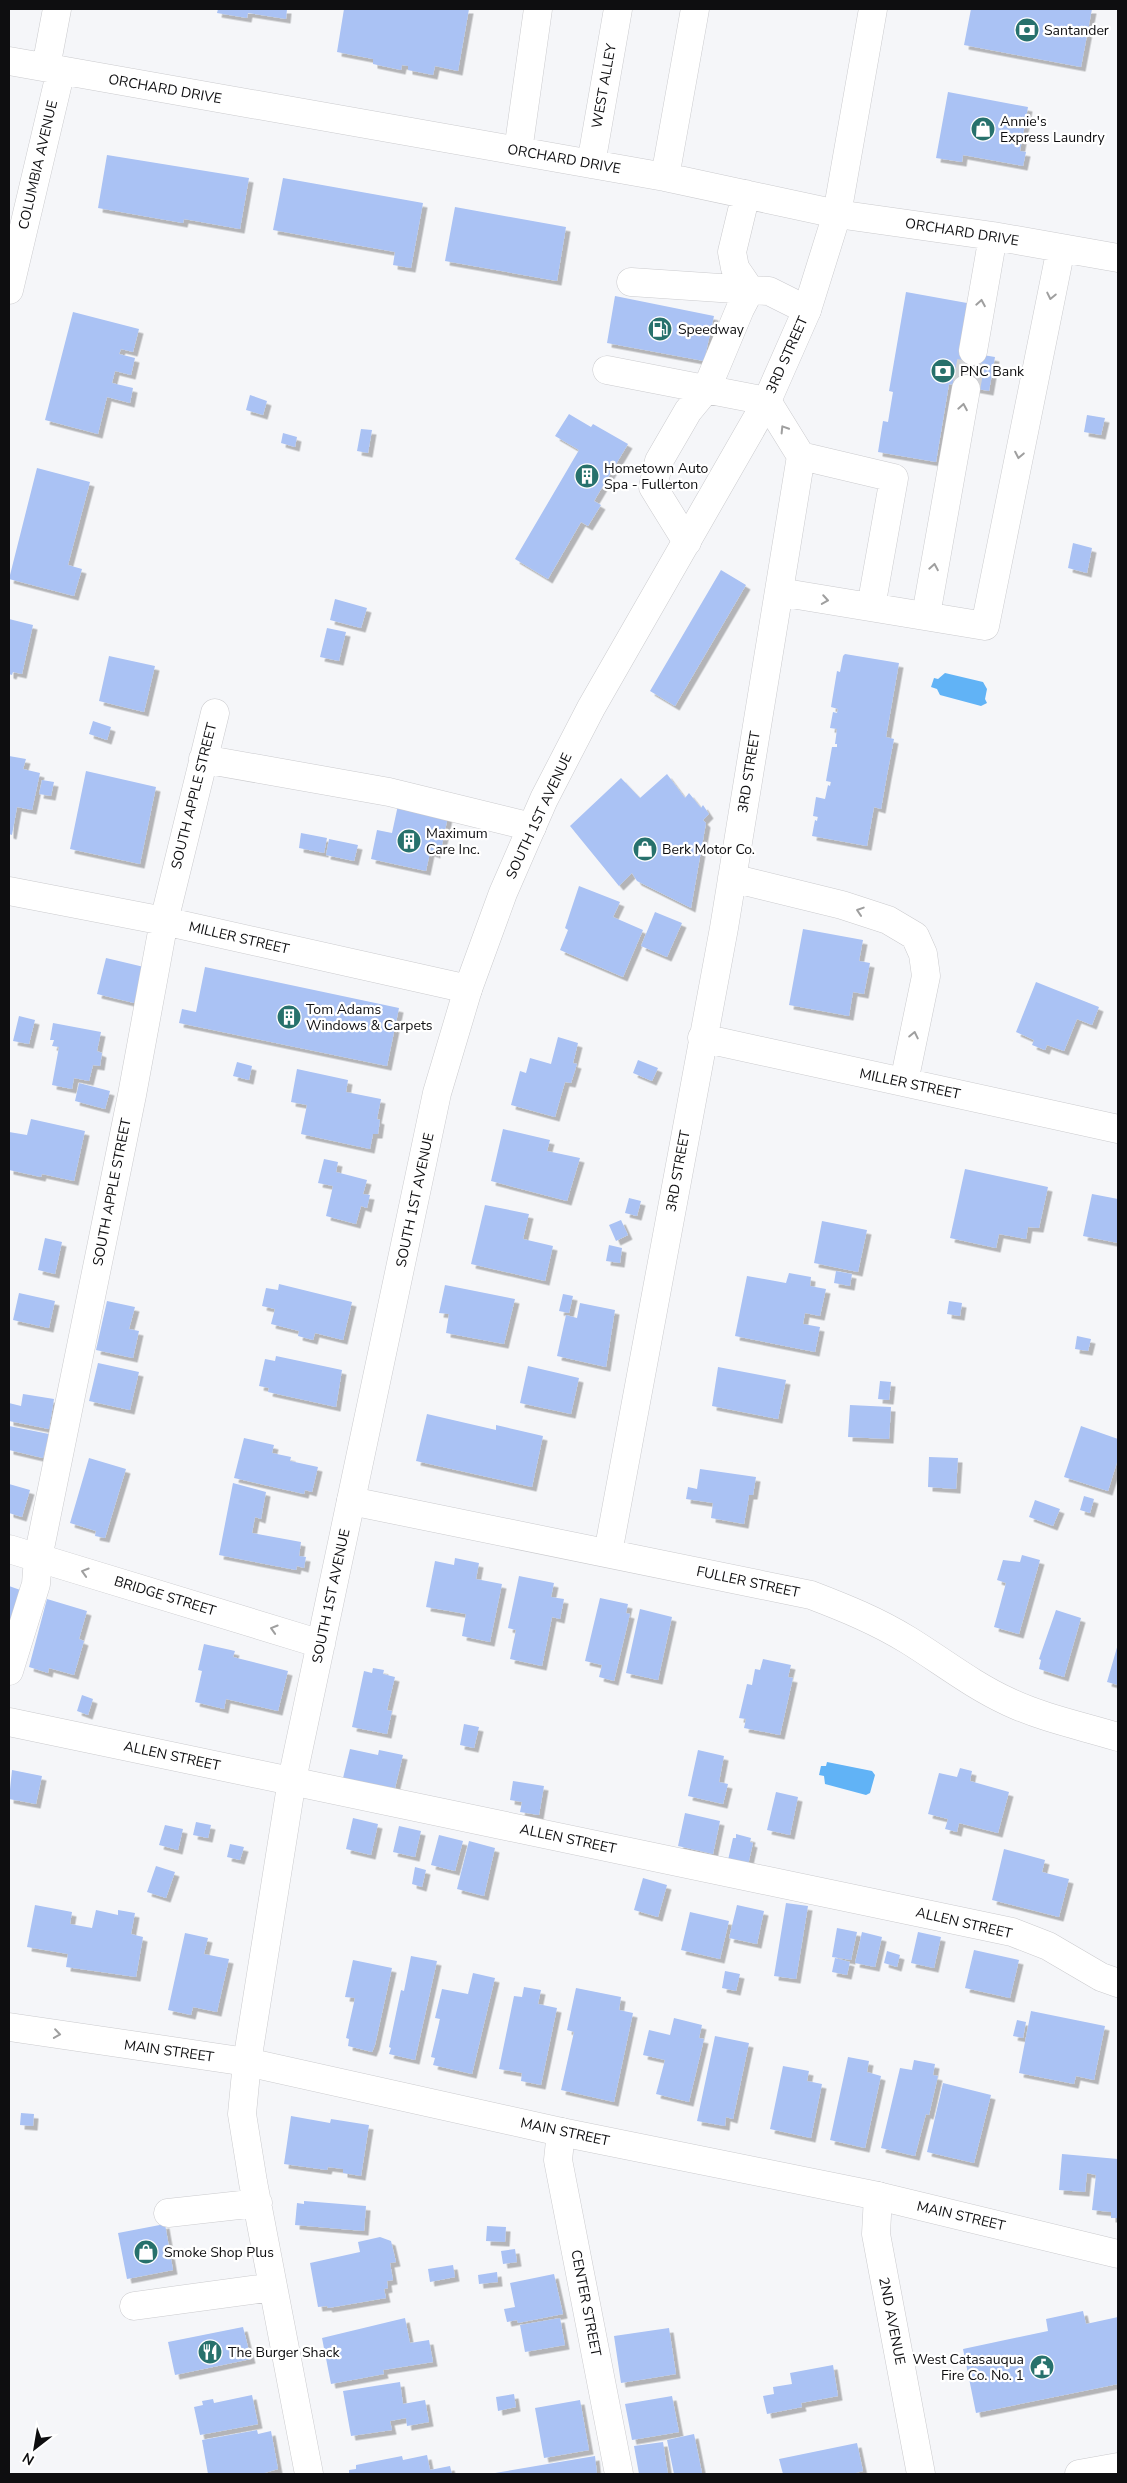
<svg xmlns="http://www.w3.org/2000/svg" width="1127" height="2483" font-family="'Nunito Sans',sans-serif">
	<defs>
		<filter id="shadow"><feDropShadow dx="4.5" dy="4.5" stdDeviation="0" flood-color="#0004"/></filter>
	</defs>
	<rect width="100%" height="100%" fill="#f5f6f9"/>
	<path fill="#61b3f6" d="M945,673L983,682L987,689L985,699L987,703L981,706L940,695L937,689L931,687L934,678L938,679Z
		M827,1762L872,1771L875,1775L870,1793L866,1795L825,1784L824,1776L819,1775L821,1766H826Z"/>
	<path fill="#aac2f4" filter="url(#shadow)" d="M218,9H287L286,19L248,13L247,18L217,13Z
		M344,9H469L458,71L435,66L433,75L408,70V66L402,65L401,70L373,64V59L337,52Z
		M971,9H1092L1081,67L964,45Z
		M948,92L1028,107L1020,151L1026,152L1023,166L963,155L962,162L936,158Z
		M107,155L249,178L240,229L184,219L183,223L98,208Z
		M283,178L423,203L411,268L393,265L395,252L273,230Z
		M455,207L566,227L557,281L445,261Z
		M906,292L967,303L959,351L995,357L989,391L949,384L936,462L878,452L883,421L888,422L893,392L889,391Z
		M615,296L714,316L704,361L607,343Z
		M73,312L139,329L133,352L121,349L119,354L135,358L131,375L115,371L112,383L133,388L130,403L107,397L98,434L45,420Z
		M250,395L267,401L263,415L246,410Z
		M569,414L591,427L593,424L628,444L594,501L601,505L588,526L581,522L548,579L515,559L579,450L555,436Z
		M1087,415L1105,418L1101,435L1084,432Z
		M361,429L372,430L368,453L357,451Z
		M283,433L297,437L295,447L281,443Z
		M37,468L90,482L68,565L82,569L74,596L9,579Z
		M1073,543L1092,548L1087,573L1068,568Z
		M721,570L746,585L675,706L650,691Z
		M335,599L367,608L361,628L330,620Z
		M9,619L33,625L22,674L13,672L12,675L9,674Z
		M327,628L346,632L339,661L320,657Z
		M845,654L899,663L886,737L894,739L887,775L881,809L874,807L867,846L812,836L815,820L817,821L818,817L813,816L816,797L825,799L828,785L830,786L831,782L826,781L832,747H837V744H835L837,729L830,728L833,712L837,713L838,709L831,707L837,671L840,672L843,656Z
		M109,656L155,666L144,712L99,701Z
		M93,721L111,727L107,740L89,734Z
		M9,756L26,759L23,769L40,773L32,810L17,807L12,835L9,834Z
		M86,771L156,787L140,864L70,849Z
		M667,774L685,798L689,793L701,808L703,805L709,814L703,820L706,823L691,908L637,881L632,873L619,886L570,826L621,778L640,798Z
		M42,780L54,782L51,796L39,794Z
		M398,805L448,816L441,850H436V854L430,852L426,871L371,859L377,830L392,833Z
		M301,833L327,838L324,853L299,848Z
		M329,839L358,845L354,861L326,855Z
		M579,886L620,902L613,917L643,930L623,977L560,950L568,930L565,928Z
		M655,912L682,923L667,957L641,946Z
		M803,929L863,940L859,961L870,963L864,994L853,992L849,1016L789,1005Z
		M106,958L144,967L134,1003L97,994Z
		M205,967L399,1008L387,1066L179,1023L182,1009L196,1012Z
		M1036,982L1099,1007L1092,1025L1077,1019L1064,1051L1047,1045L1045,1050L1032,1045L1034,1040L1016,1032Z
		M19,1016L35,1020L29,1044L13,1041Z
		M53,1023L101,1032L97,1051L102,1053L100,1066L93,1065L89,1081L74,1078L72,1089L52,1085L59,1047L52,1046L54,1040H50Z
		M558,1037L578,1043L573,1063L577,1064L571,1083L565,1082L555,1117L511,1105L520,1071L526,1073L530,1058L551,1064Z
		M638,1060L658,1068L652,1081L633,1073Z
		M237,1062L252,1066L249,1080L233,1076Z
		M297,1069L348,1080L346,1092L381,1099L377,1119L380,1120L378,1134H373L370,1149L301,1134L307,1105L291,1102Z
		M79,1083L110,1091L105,1109L75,1101Z
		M31,1119L85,1131L74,1181L42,1174L41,1177L9,1170V1132L27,1135Z
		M503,1129L550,1140L547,1151L580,1158L567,1201L491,1181Z
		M324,1159L338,1162L336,1172L367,1180L363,1194L370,1195L367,1208L361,1206L356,1224L326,1216L333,1186L318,1183Z
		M965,1169L1048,1187L1039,1228L1028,1227L1026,1239L999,1234L996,1248L950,1238Z
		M1092,1194L1118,1199V1243L1083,1236Z
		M629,1198L641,1201L637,1216L625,1213Z
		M485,1205L529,1214L523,1239L553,1246L545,1281L471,1264Z
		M621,1220L628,1235L616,1241L609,1225Z
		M822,1221L867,1230L858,1272L814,1263Z
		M45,1238L62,1242L55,1274L38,1270Z
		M609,1245L622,1248L620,1263L606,1261Z
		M836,1271L852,1274L850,1286L834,1283Z
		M789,1273L811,1277L810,1286L826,1289L820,1316L805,1313L803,1324L820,1327L815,1352L735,1336L747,1276L786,1283Z
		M279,1284L352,1302L343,1340L315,1333L313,1340L298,1336L299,1331L271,1324L275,1309L262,1306L266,1288L278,1290Z
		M445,1285L515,1299L504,1344L446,1333L449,1314L439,1313Z
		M19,1293L55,1301L49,1328L13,1320Z
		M563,1294L573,1296L569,1313L559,1311Z
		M107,1301L135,1307L129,1329L139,1331L133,1358L96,1350Z
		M949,1301L962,1303L960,1316L947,1314Z
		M580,1303L615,1310L606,1367L557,1356L566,1315L577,1318Z
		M1077,1336L1091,1339L1088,1351L1075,1349Z
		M276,1356L342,1370L336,1407L268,1392L269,1388L259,1386L265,1359L275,1361Z
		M98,1363L139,1372L130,1410L89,1401Z
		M528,1366L579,1378L571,1414L520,1403Z
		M718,1367L786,1380L778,1419L712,1406Z
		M880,1381L891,1382L889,1400L878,1399Z
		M23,1394L54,1399L49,1429L9,1421V1403L21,1406Z
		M850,1405L891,1407L889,1439L848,1437Z
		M427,1414L496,1430V1425L543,1436L532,1487L416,1461Z
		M9,1426L49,1434L43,1458L9,1450Z
		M1081,1426L1118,1439V1459L1108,1491L1064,1477Z
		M244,1438L274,1445L272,1453L291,1457L290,1461L318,1467L312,1492L305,1490L304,1494L234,1478Z
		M929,1457L958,1458L956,1489L928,1487Z
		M89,1458L126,1469L105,1538L95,1536L96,1531L70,1523Z
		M700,1469L756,1477L753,1495H749L744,1524L711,1518L713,1503L686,1499L688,1487L697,1489Z
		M233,1483L266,1492L261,1519L255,1517L252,1533L301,1542L299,1556L306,1557L304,1568L297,1566L296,1570L219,1555Z
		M9,1484L30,1490L22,1517L9,1513Z
		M1084,1496L1094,1499L1090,1513L1080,1510Z
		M1035,1500L1060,1509L1053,1526L1029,1517Z
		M1022,1555L1040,1560L1019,1634L994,1627L1006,1583L997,1580L1003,1560L1020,1562Z
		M455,1558L479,1563L476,1579L502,1584L490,1642L462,1636L466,1614L426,1607L435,1561L454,1565Z
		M519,1576L554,1583L551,1597L564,1599L560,1619L552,1617L542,1666L510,1659L516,1630L508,1628Z
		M9,1586L26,1592L9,1631Z
		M600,1598L628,1604L626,1613L630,1614L614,1681L599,1677L602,1665L585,1661Z
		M47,1599L87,1611L79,1639L84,1641L74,1675L49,1668L48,1673L29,1667Z
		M640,1609L672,1617L658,1680L626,1673Z
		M1056,1610L1081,1618L1064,1677L1039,1669L1041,1660L1039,1659Z
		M204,1644L235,1651L233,1657L288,1671L278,1711L226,1699L224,1709L195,1702L202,1671L198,1670Z
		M1118,1644V1685L1107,1682Z
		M763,1659L791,1665L788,1677L793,1678L780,1735L744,1728L746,1719L739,1718L747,1684L752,1685L755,1669L760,1670Z
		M373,1668L384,1670L383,1674L395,1677L387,1710L392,1711L387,1734L352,1727L364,1671L372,1673Z
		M82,1695L93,1699L88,1715L77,1711Z
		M464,1724L479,1727L474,1748L460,1745Z
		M350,1749L378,1755L379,1750L403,1755L395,1788L374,1784L372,1789L362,1788L363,1782L343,1778Z
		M698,1750L724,1756L719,1782L728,1784L723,1804L688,1796Z
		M960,1768L972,1771L970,1781L1009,1792L998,1833L959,1823L957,1832L945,1829L948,1819L928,1814L939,1773L957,1777Z
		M12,1770L42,1776L36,1804L9,1799Z
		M513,1781L544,1786L539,1815L520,1812L522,1802L510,1800Z
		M776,1792L798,1797L790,1835L767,1830Z
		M685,1813L720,1821L713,1854L678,1846Z
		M353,1818L378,1824L371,1855L346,1849Z
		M196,1822L211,1825L208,1838L193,1835Z
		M165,1825L183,1829L178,1850L159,1845Z
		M399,1826L421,1831L415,1857L393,1852Z
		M736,1834L751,1838L750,1842L753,1843L748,1865L728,1860L733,1838H736Z
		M439,1835L463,1841L455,1871L431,1865Z
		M469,1841L495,1848L484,1896L457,1889Z
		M230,1844L244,1847L240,1860L227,1857Z
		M1004,1849L1045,1860L1042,1872L1069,1879L1059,1917L992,1900Z
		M156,1866L175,1872L166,1898L147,1892Z
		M415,1867L426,1870L422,1887L412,1884Z
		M643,1878L667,1885L658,1917L634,1910Z
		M786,1903L808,1906L796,1979L774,1976Z
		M35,1905L72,1912L70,1924L92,1928L96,1910L118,1915V1910L135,1913L131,1934L143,1937L136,1977L66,1967L68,1954L27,1947Z
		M737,1905L764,1911L757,1944L729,1938Z
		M690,1912L729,1921L720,1959L681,1950Z
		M837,1928L857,1932L851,1960L832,1957Z
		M862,1932L882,1937L875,1967L855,1963Z
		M918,1932L941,1937L934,1968L911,1963Z
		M185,1933L208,1938L204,1954L229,1959L217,2012L193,2007L191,2015L168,2010Z
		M974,1950L1019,1960L1010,1998L965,1988Z
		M887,1951L900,1955L897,1967L884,1963Z
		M411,1956L437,1961L415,2060L389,2054L391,2048L389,2047L401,1990L404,1991Z
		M835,1958L850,1962L847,1975L832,1972Z
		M353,1960L392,1968L375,2045L372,2052L348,2046L349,2039L346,2038L355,1998L345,1997Z
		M725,1971L740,1974L736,1991L722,1988Z
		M473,1973L495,1978L472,2074L433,2065L435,2058L431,2057L440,2019L435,2018L442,1989L468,1994Z
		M524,1987L541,1990L538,2004L557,2008L541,2085L521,2081L522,2073L499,2069L514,1996L522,1997Z
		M576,1988L621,1997L619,2010L633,2013L614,2102L561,2090L574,2032L567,2030Z
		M1031,2011L1105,2026L1094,2080L1076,2076L1074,2084L1019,2073Z
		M674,2018L702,2025L699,2038L704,2039L689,2102L656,2094L665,2060L643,2055L649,2030L670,2035Z
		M1017,2020L1026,2022L1023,2038L1013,2036Z
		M715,2036L749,2043L733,2119L726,2117L725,2126L697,2121Z
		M848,2057L869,2061L867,2072L881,2076L865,2148L830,2140Z
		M914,2060L935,2064L933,2075L938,2076L929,2115L926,2114L915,2156L881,2148L900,2068L912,2070Z
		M783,2066L809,2071L807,2081L822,2084L811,2138L770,2129Z
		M943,2083L991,2095L974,2163L927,2152Z
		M21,2113L34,2114L33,2126L20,2125Z
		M291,2116L330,2123L331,2119L369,2125L361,2176L343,2173V2169L328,2167L327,2170L284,2164Z
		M1062,2154L1118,2159V2218H1111V2212L1092,2210L1096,2175L1087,2173L1085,2192L1059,2190Z
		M304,2201L366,2206L364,2231L295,2225L297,2203L304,2204Z
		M165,2224L173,2270L127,2279L118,2233Z
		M487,2226L506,2227L505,2242L486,2241Z
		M380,2237L391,2241L396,2262L390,2263L393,2280L387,2281L388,2288L384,2289L386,2298L328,2308L327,2306L318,2307L310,2263L360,2252L358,2242Z
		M515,2249L517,2262L503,2264L501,2251Z
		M453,2265L455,2277L430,2282L428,2269Z
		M497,2272L498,2282L479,2284L478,2275Z
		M554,2274L563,2314L518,2323L517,2320L507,2322L504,2309L515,2307L510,2283Z
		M1083,2311L1086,2324L1118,2317V2384L976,2413L963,2349L1048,2331L1046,2319Z
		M405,2318L410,2343L429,2340L433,2362L383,2370L384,2374L331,2384L322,2338Z
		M560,2318L565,2345L525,2352L520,2325Z
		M243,2327L251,2359L175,2375L168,2342Z
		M669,2328L676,2374L621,2383L614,2336Z
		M833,2365L838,2396L801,2403L802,2407L767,2414L763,2396L774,2394L773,2387L792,2384L790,2373Z
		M400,2382L403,2404L425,2400L429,2422L407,2426L406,2418L390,2421L392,2430L351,2436L343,2391Z
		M514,2394L516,2407L498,2411L496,2397Z
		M252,2395L258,2424L200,2435L194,2407L203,2405L202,2401L213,2399L214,2403Z
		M672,2396L679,2432L632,2440L625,2404Z
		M580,2400L589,2450L544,2458L535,2408Z
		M257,2430L258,2434L271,2431L278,2469L261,2474H208L202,2440Z
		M694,2434L702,2473L674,2474L667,2440Z
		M663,2442L668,2474H639L634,2446Z
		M857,2443L863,2471L852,2474H783L779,2459Z
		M427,2455L430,2470L450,2466L452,2474H349V2470L356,2469V2465L402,2456L403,2460Z
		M595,2456L597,2474H496L495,2473Z"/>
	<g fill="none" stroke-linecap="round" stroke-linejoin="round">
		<path stroke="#d2d3d6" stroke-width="28" stroke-dasharray="28 14" stroke-linecap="butt" d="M966,389L973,351"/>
		<defs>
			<path id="minor" d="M9,61L665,177L837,214L993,236L1118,258
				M46,67L57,9
				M518,151L538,9
				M591,164L618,9
				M665,177L695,9
				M746,194L732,252L735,268L750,290
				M631,282L750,290
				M9,290L61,70
				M973,351L993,236
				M607,370L767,401L801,456L724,928L608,1553
				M801,456L894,478L871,607
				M687,542L653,487L659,461L688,411L707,388L740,309L750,290L769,291L807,310
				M779,592L985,626L1061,248
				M926,615L966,389
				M203,759L389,792L532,827
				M732,878L842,905L888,920L915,936L923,954L926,976L904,1082
				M9,891L164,921L468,989
				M702,1038L1118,1129
				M351,1501L811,1595C845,1608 877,1621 908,1640C942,1661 972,1685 1009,1702C1043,1718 1082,1726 1118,1737
				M9,1671L36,1584L38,1558L132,1095L164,921L215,713
				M9,1722L1012,1932L1048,1946L1101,1977L1118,1983
				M247,2062L242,2114L253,2182L309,2474
				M561,2132L558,2160L619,2474
				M878,2196L876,2234L921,2474
				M168,2213L258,2203
				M134,2306L273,2287
				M1079,2474L1118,2467"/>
			<path id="major" d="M9,1549L321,1644
				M9,2027L247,2062L561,2132L878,2196L1118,2254
				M247,2062L292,1780L437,1093L468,989L503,893L544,799L591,708L767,401L807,310L837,214L873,9"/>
		</defs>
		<use href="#minor" stroke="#cbcbce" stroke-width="29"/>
		<use href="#major" stroke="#cbcbce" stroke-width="29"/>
		<use href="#minor" stroke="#fff" stroke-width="28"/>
		<use href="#major" stroke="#fff" stroke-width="28"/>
	</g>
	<defs><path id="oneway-chevron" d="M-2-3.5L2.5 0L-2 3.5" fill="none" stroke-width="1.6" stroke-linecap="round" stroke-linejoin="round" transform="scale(1.25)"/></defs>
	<g stroke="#9f9f9f">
		<use href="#oneway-chevron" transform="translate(1051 296) rotate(102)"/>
		<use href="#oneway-chevron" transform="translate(981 303) rotate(-80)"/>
		<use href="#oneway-chevron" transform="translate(963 407) rotate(-80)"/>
		<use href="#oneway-chevron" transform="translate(784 429) rotate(-122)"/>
		<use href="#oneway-chevron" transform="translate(1019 455) rotate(101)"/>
		<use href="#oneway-chevron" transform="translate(934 567) rotate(-80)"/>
		<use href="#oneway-chevron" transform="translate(825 600) rotate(9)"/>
		<use href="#oneway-chevron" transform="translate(860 911) rotate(-162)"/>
		<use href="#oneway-chevron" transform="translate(914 1035) rotate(-78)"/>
		<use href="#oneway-chevron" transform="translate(85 1572) rotate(-163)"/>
		<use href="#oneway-chevron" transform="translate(274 1629) rotate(-163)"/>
		<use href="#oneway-chevron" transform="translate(57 2034) rotate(8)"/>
	</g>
	<defs>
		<symbol id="bank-disc" viewBox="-11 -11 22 22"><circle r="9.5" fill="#27716c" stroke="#fff"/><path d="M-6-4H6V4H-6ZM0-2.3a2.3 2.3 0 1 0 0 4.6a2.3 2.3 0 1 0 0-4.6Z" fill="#fff"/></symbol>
		<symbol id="shop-disc" viewBox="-11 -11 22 22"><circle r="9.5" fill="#27716c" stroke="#fff"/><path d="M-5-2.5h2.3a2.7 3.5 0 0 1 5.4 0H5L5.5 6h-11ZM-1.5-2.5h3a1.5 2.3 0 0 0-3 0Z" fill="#fff"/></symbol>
		<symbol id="fuel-disc" viewBox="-11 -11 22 22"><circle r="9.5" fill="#27716c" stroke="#fff"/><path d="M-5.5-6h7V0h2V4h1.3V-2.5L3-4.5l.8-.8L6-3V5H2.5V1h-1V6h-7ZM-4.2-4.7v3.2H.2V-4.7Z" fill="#fff"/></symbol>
		<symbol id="building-disc" viewBox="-11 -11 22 22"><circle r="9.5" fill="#27716c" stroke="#fff"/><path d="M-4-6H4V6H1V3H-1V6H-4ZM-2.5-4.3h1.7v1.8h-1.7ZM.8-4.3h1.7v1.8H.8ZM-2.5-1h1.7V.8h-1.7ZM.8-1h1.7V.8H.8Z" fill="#fff"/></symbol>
		<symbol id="restaurant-disc" viewBox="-11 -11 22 22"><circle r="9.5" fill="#27716c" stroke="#fff"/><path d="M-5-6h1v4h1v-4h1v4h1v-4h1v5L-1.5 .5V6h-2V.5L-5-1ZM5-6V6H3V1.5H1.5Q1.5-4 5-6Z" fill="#fff"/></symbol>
		<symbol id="civic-disc" viewBox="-11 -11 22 22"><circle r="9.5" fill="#27716c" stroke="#fff"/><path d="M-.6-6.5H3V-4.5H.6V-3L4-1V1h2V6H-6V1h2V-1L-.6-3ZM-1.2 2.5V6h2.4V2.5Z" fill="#fff"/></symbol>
	</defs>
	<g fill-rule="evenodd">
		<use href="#bank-disc" x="1013" y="16" width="28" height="28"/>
		<use href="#shop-disc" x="969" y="115" width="28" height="28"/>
		<use href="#fuel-disc" x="646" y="315" width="28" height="28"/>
		<use href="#bank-disc" x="929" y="357" width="28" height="28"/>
		<use href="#building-disc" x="573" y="462" width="28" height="28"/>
		<use href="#building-disc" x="395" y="827" width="28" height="28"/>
		<use href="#shop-disc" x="631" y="835" width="28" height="28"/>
		<use href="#building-disc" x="275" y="1003" width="28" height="28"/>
		<use href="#shop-disc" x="132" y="2238" width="28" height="28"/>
		<use href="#restaurant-disc" x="196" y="2338" width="28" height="28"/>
		<use href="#civic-disc" x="1028" y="2353" width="28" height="28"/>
	</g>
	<g text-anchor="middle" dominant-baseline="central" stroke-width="4.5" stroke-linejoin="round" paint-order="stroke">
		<g font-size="14" fill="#0e0e10" stroke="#fff" text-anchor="start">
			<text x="1044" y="30">Santander</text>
			<text x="1000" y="121">Annie's<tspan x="1000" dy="16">Express Laundry</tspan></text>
			<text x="678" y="329">Speedway</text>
			<text x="960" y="371">PNC Bank</text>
			<text x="604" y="468">Hometown Auto<tspan x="604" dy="16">Spa - Fullerton</tspan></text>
			<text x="426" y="833">Maximum<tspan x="426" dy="16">Care Inc.</tspan></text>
			<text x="662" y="849">Berk Motor Co.</text>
			<text x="306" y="1009">Tom Adams<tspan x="306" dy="16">Windows &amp; Carpets</tspan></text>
			<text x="164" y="2252">Smoke Shop Plus</text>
			<text x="228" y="2352">The Burger Shack</text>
			<text x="1024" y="2359" text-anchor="end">West Catasauqua<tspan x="1024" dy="16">Fire Co. No. 1</tspan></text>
		</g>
		<g font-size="14" fill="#0e0e10" stroke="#fff">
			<text transform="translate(604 86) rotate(-80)">WEST ALLEY</text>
			<text transform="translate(165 89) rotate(10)">ORCHARD DRIVE</text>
			<text transform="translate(564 159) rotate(10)">ORCHARD DRIVE</text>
			<text transform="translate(38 165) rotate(-77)">COLUMBIA AVENUE</text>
			<text transform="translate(962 232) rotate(9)">ORCHARD DRIVE</text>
			<text transform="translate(787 355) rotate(-66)">3RD STREET</text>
			<text transform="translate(749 772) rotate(-81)">3RD STREET</text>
			<text transform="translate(194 796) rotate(-76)">SOUTH APPLE STREET</text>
			<text transform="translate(539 816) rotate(-65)">SOUTH 1ST AVENUE</text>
			<text transform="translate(239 938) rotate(13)">MILLER STREET</text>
			<text transform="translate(910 1084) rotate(12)">MILLER STREET</text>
			<text transform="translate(678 1171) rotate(-80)">3RD STREET</text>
			<text transform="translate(112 1192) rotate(-79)">SOUTH APPLE STREET</text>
			<text transform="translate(415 1200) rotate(-78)">SOUTH 1ST AVENUE</text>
			<text transform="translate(748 1582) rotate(12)">FULLER STREET</text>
			<text transform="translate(165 1596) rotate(17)">BRIDGE STREET</text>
			<text transform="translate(331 1596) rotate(-78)">SOUTH 1ST AVENUE</text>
			<text transform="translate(172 1756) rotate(12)">ALLEN STREET</text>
			<text transform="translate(568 1839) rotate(12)">ALLEN STREET</text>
			<text transform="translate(964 1923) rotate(13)">ALLEN STREET</text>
			<text transform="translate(169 2051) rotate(8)">MAIN STREET</text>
			<text transform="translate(565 2132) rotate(12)">MAIN STREET</text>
			<text transform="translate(961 2216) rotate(13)">MAIN STREET</text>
			<text transform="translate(586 2303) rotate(79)">CENTER STREET</text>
			<text transform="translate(892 2321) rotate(79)">2ND AVENUE</text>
		</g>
	</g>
	<rect width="1127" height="2483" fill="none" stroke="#0e0e10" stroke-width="20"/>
	<g transform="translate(35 2448) rotate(211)" stroke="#ffffff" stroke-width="4" paint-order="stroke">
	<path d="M0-4L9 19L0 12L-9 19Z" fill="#0e0e10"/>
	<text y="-8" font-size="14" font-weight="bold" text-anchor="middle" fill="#0e0e10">N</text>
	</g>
</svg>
